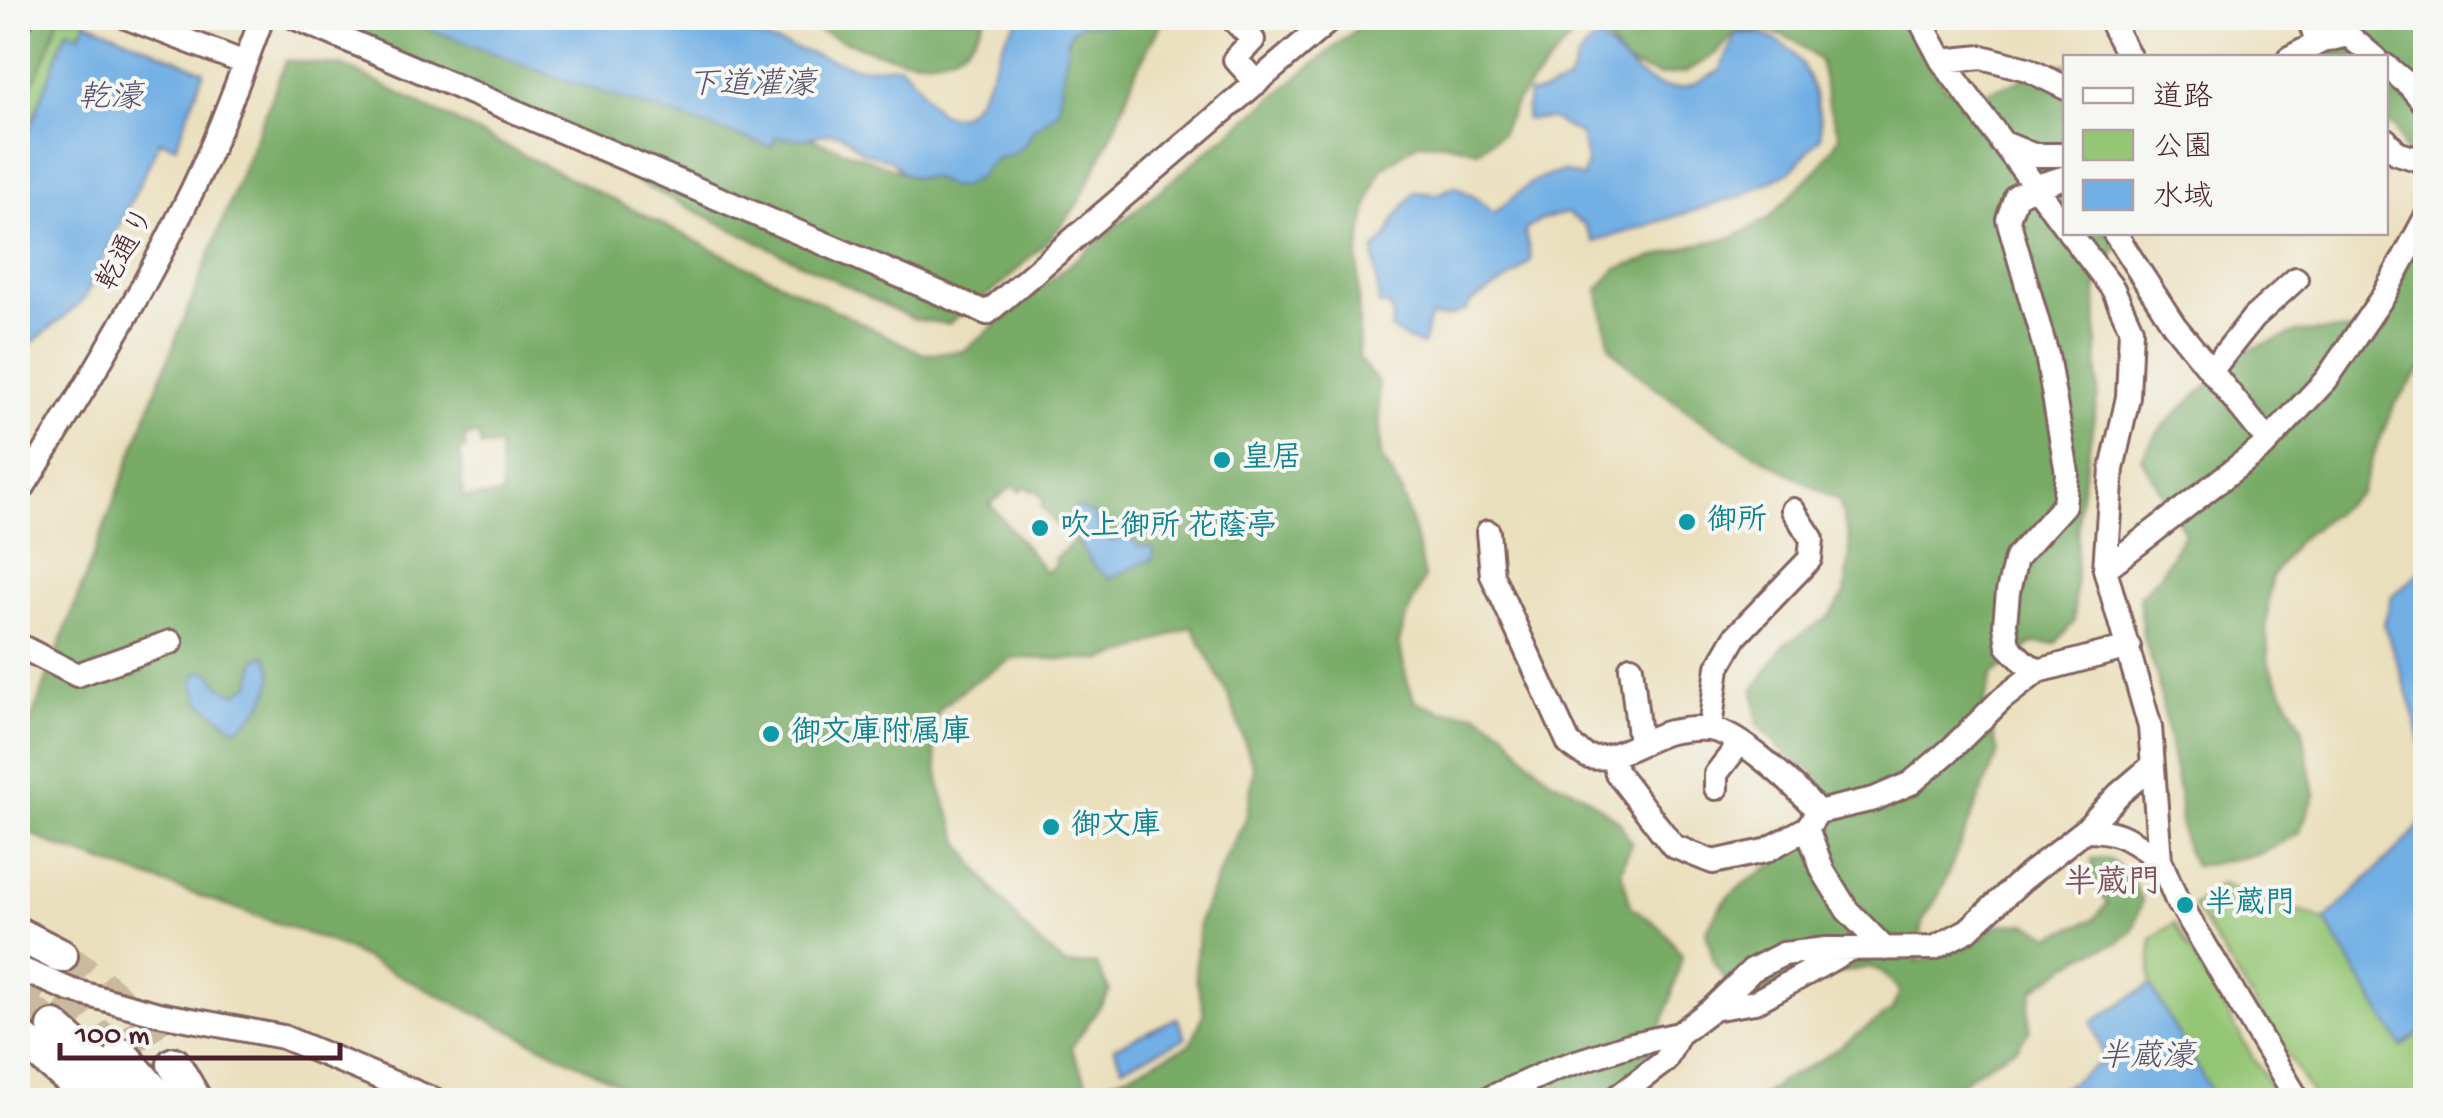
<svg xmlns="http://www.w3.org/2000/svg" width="2443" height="1118" font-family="'Gochi Hand','Klee One',sans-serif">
	<rect width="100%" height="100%" fill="#f6f6f2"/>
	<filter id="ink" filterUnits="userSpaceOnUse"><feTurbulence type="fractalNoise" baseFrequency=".01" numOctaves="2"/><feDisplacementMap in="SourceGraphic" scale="20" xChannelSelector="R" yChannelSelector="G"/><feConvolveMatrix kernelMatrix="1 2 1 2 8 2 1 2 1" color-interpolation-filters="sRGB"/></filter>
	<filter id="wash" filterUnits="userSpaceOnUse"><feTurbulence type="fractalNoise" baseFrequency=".0048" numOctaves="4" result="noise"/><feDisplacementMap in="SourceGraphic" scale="40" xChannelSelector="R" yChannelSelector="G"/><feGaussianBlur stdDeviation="2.25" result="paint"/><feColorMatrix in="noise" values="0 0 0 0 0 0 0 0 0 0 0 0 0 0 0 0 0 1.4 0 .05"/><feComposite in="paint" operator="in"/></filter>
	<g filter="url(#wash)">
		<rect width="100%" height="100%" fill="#eadfbc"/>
		<path fill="#95c675" stroke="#707250" stroke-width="2.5" d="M18,18H87L80,35L67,30L19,159Z
			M2221,884L2325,920L2402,1047L2425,1028V1100H2316L2193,906Z
			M2174,923L2278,1100H2216L2150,985L2152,939Z"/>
		<path fill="#78ab66" stroke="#616548" stroke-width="2.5" fill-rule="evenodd" d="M18,18H59L47,53L18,113Z
			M307,18H490L904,173L952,179L1073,18H1164L1136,71L1116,126L1076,207L1049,239L1002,284L948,324L913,319Z
			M789,18H985C979,29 973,41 962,49C916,80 835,36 789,18Z
			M1370,18H1588L1517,101L1501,134L1478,151L1446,143L1419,142L1380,170L1369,202L1358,254L1359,359L1378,382L1381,457L1400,488L1415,534L1424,578L1406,618L1399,642L1407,680L1415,701L1442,711L1477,713L1505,731L1525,756L1551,780L1581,793L1619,821L1631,843L1621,871L1631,906L1661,928L1682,955C1669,1010 1655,1065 1608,1100H651L331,942L49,843L18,826V755L158,385L286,60L346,67L924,354L964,351ZM479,435L481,447L499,446L502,495L463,498L460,450H465V436ZM1014,485L1019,491L1026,486L1031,491L1035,489L1045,502L1041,506L1058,526L1066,524L1074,532L1073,543L1054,559L1057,564L1046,572L990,504ZM1192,626L1230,699L1254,769L1246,819L1224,861L1199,921L1195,973L1204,1013L1191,1044L1129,1074L1090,1089L1071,1048L1110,992L1096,964L1065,965L1030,934L992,888L962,846L941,791L931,731L940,709L970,684L1014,658L1102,660L1138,649Z
			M1589,18H1904L1921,52L1946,88L1976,96L2065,64L2066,232L2126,233L2118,243L2096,290L2098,394L2078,511L2074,622L2055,644L2033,643L1992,675L1984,704L1998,753L1939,895L1923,920L1917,962L1970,946L1996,925L2027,923L2052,936L2094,919L2107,904L2092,878V859L2107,858L2128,874L2142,901L2133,931L2117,943L2084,955L2034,989L2029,1007L2030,1030L2017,1047L1972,1074L1942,1100H1755L1788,1077L1819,1061L1892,1010L1900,991L1881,971L1870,967L1789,982L1757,998L1735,994L1714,963L1706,931C1713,920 1719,906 1728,898C1761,865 1811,852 1836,810L1814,773L1786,755L1758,724L1754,689L1784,645L1829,617L1845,594L1850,556L1849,539L1839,501L1744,448L1697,418L1634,371L1610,347L1598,290L1616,269L1693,245L1735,237L1769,218L1822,164L1840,136L1828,104L1820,61L1795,41L1770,31L1736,32L1717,53L1686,72L1659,76L1626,64Z
			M2308,18H2425V199L2395,128L2386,123V58L2310,57Z
			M2425,229V364L2395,404L2377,446L2361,492L2297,541L2271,578L2266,626L2269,665L2302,727L2315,795L2299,833L2257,855L2194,866L2186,850L2181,828L2179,792L2157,676L2143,636L2139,597L2160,574L2185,532L2141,458L2160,429L2243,352L2297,332L2367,330Z"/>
		<path fill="#71afe4" stroke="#5e6788" stroke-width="2.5" d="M402,18H695L859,68L899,65C917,77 928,106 941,113C976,131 993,63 1003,43C1007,33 1014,24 1022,18H1119L1114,25C1095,25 1078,16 1068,38L1058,111L1033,130L1026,143L1014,153L996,159L985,168L981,175L962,187H950L933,178L912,177L902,172L891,160L862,152L848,139L839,134L829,133L802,139L775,137L772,147L552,76Z
			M86,21L204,71L176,146L160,141L85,297L75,308L18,354V159L67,30L80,35Z
			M1737,33C1745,34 1754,33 1761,35C1806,45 1820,98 1821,137L1789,172L1741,196L1594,242L1584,224L1566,213L1541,220L1525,230L1531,260L1517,274L1471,302L1466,310L1447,317H1430L1423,345L1410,341L1391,329L1393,316L1388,305H1379L1374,251L1388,236L1395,218L1415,192L1438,194L1455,186L1474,197L1494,213L1533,181L1563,171L1582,178L1587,164L1581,135L1551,119H1526L1528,94L1540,93L1568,83L1577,59L1597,37C1622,56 1647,95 1683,87C1695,85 1708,76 1720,71Z
			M1078,507L1093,514L1102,532L1111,541L1130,536L1138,547H1151L1154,551L1153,559L1110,578L1094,566L1078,542L1080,533L1071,511Z
			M2425,567V760L2412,706L2384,624L2392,597Z
			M266,655C283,684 260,713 236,729L201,702L193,682L199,671L211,673L221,687L235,694L251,684L256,659Z
			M2425,817V1028L2402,1047L2325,920L2411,836Z
			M2150,985L2216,1100H2044L2105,1060L2092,1022Z
			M1177,1018L1186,1038L1123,1067L1114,1047Z"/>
	</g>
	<g filter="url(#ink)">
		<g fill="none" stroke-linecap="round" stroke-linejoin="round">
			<path stroke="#cab99f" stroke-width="32" stroke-dasharray="32 16" stroke-linecap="butt" d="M61,956C112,989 137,1017 174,1064
				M18,975L65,1005L122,1055
				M18,1002L54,1027"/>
			<defs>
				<path id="minor" d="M128,18L245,63
					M296,18L987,313L1332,18
					M1232,18L1253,40L1235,59L1257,83
					M1919,18L1942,61L2066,228
					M2309,18L2317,43
					M2344,18L2348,35L2375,58
					M18,23L22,18
					M2113,26L2130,58
					M2289,58L2322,41L2348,35
					M1942,61L1982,57L2027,69L2066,88
					M2386,66L2409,85L2426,105
					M2386,140L2397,153L2426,162
					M2001,142L2033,155H2066
					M2069,232L2113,289L2131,329L2128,397L2112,469L2105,569
					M2114,232L2174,325L2268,441
					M2211,371L2253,318L2296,279
					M18,495C77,402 134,308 183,209C214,148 238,82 262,18
					M1488,532L1492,575L1569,744C1575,748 1583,755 1589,757C1613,762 1647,738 1670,732C1681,730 1697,728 1708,729C1738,731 1799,789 1818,812L1807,828L1765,851L1713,862L1673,846L1617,773L1612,755
					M18,645L77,675L171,642
					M1631,667L1640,744
					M2038,671L2023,661L2008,646L2005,624L2008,592L2016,558L2064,505L2067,473L2047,355L2008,219L2016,196L2033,187L2066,177
					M1710,728L1718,667L1736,636L1810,559L1812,539L1793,510
					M1716,788V774L1740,743
					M1818,812L1874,799L1911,783L1950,750L2002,699L2038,671L2129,647
					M1807,828L1823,871L1847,910L1885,949
					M2085,830C2122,830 2130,840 2160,860
					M2178,903L2160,860L2150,727L2105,569L2263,447L2326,380L2384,295L2426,217
					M2185,912L2298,1100
					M18,968L70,990L159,1014L283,1037L434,1100
					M1712,1009L1755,1002L1845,952
					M1485,1100L1555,1069L1629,1045L1679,1034L1712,1009L1752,970L1783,954L1826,949L1934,948L1968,930L2022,880L2085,830L2119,794L2153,765
					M1613,1100L1665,1061L1679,1034"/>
				<path id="highway" d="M18,934L61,956
					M54,1027L97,1065L131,1100
					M18,1035L95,1100
					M122,1055L161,1100
					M174,1064L195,1100"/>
			</defs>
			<use href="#minor" stroke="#82625e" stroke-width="28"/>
			<use href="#highway" stroke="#82625e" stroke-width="38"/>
			<use href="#minor" stroke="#fff" stroke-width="22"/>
			<use href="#highway" stroke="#fff" stroke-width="32"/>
		</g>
	</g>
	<g fill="#0f9aa8" stroke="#f6f6f2" stroke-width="4">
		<circle cx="1222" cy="460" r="10"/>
		<circle cx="1687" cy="522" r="10"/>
		<circle cx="1040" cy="528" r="10"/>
		<circle cx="771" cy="734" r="10"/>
		<circle cx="1051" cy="827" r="10"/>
		<circle cx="2185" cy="905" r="10"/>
	</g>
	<g text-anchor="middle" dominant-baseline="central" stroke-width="8" stroke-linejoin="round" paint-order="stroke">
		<g font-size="30" fill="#4a1f2b" stroke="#f6f6f2">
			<text transform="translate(128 250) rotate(-62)">乾通り</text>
		</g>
		<g font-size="30" font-weight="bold" fill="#0d838f" stroke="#f6f6f2" text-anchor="start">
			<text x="1242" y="460">皇居</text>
			<text x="1707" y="522">御所</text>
			<text x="1060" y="528">吹上御所 花蔭亭</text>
			<text x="791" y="734">御文庫附属庫</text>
			<text x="1071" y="827">御文庫</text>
			<text x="2205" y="905">半蔵門</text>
		</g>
		<g font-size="32" font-style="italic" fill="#58516c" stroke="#f6f6f2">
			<text x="751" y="87">下道灌濠</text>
			<text x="110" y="100">乾濠</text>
			<text x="2146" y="1059">半蔵濠</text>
		</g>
		<g font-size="32" font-weight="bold" fill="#80505e" stroke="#f6f6f2">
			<text x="2112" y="885">半蔵門</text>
		</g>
	</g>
	<rect width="2443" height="1118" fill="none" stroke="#f6f6f2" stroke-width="60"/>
	<rect x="2063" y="55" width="325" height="180" fill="#f6f6f2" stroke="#b1a0a2" stroke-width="2.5"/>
	<rect x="2083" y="88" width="50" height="15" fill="#ffffff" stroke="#b1a0a2" stroke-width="2.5"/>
	<text x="2153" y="105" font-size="30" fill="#4a1f2b">道路</text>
	<rect x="2083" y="130" width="50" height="30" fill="#95c675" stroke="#b1a0a2" stroke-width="2.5"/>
	<text x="2153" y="155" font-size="30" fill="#4a1f2b">公園</text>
	<rect x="2083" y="180" width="50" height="30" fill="#71afe4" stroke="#b1a0a2" stroke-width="2.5"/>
	<text x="2153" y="205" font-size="30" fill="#4a1f2b">水域</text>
	<path d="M60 1043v15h280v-15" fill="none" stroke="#4a1f2b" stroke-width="5"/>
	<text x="75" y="1043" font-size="30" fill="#4a1f2b" stroke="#f6f6f2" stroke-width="8" paint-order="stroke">100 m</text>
</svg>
